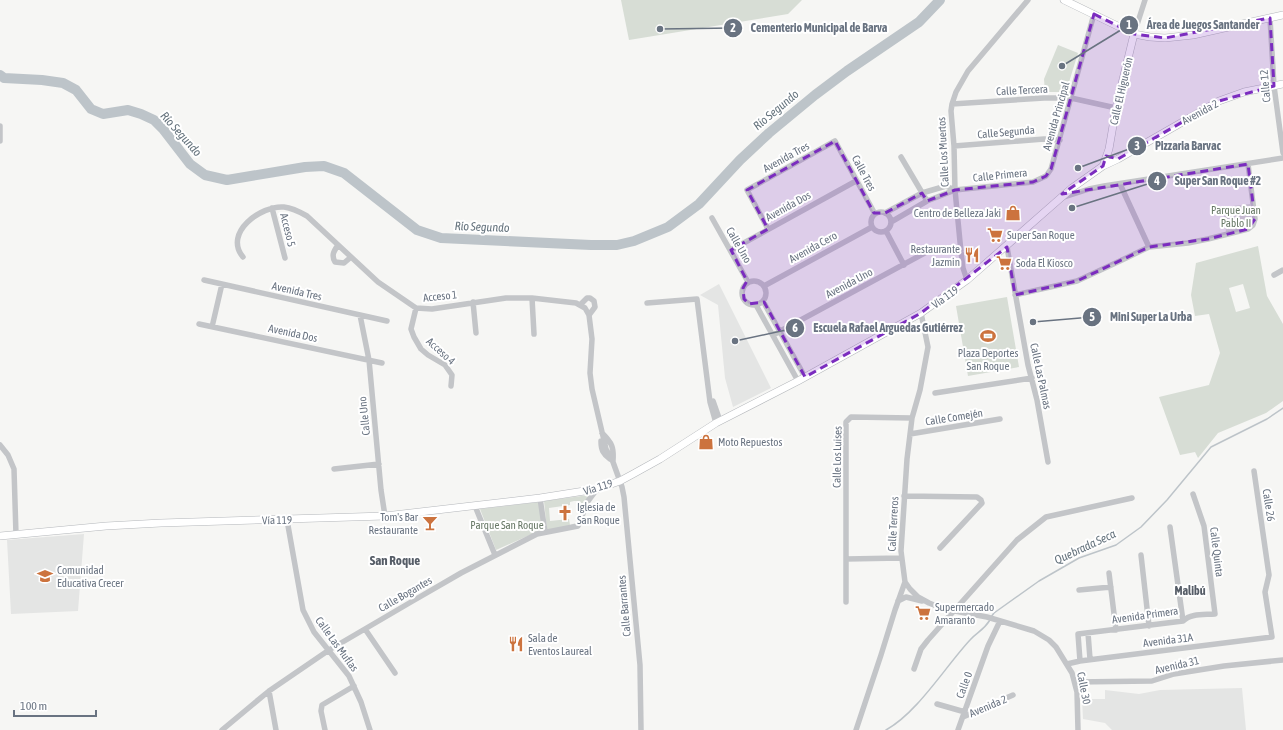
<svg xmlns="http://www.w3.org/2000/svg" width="1283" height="730" font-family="'Asap Condensed',sans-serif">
	<rect width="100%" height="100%" fill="#f6f6f4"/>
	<path fill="#e4e5e4" d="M719,284L771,388L733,407L725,378L718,305L700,295Z
		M84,534L78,611L11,614L7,540Z
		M1242,688L1246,730H1112L1105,723L1083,719L1082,699H1105V690L1139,694L1160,690Z"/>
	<path fill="#d7ddd5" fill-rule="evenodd" d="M621,0H802L788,14L629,40Z
		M1058,45L1078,53L1066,92H1045L1044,79Z
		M1250,204L1251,217L1250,224L1226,232L1223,207Z
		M1258,246L1267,296L1283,324V401L1266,413L1218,433L1198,458L1195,452L1180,455L1159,397L1209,385L1220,353L1209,314L1195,316L1191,295L1196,263ZM1243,284L1250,308L1236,312L1229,288Z
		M1007,297L1019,367L968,376L956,306Z
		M589,495L580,521L577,525L547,530L544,501ZM574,501H580V518H577L576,523L570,525L569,519L550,521L549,508L570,505V502Z
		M539,502L543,529L496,550L480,509Z"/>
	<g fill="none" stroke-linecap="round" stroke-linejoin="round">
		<path stroke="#bdc4c9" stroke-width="1.5" d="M991,617L994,613L1039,581L1079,558L1116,545L1141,527L1167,500L1211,447L1267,419L1283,408
			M886,730C918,712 945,667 970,640C977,632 983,631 990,620"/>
		<path stroke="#bdc4c9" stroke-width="10" d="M0,75L4,78L42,80L63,83L76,90L91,109L103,114L128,110L141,114L154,120L163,129L190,164L205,175L227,180L305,167L324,166L344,173L417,230L441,238L591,245H617L634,241L668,227L699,204L740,160L769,133L815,95L847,71L919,22L940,0"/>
		<defs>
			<path id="major" d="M1064,0L1134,34L1150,37L1165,38L1193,35L1283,15
				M1103,166L1109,149L1116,108L1134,34
				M0,536L106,526L161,523L385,516L540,498L597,489L620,481L633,474L660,459L716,423L798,381L921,313L967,280L1072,188L1103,166L1118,159L1219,101L1244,92L1283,84"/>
		</defs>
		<use href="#major" stroke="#b4b7bb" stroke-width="8"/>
		<path stroke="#c3c5c8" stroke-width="5.5" d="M1270,18L1274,86L1283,153
			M1134,34L1145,0
			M952,104L1044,98H1071L1116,108
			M0,126V141
			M954,146L1044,139L1060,140
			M901,157L927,201
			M1120,184L1149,247
			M1061,198L1089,189L1104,186L1283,158
			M272,208L285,258
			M871 222a10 10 0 1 1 20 0a10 10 0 1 1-20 0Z
			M885,213L922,193L946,186L955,190
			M712,218L748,282
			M891,222L927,201L955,190L1033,182L1046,176L1051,169L1094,14
			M768,229L747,190L835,141L875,214
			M886,231L904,265
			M338,245C334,251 331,255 335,262L344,263L351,257
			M1007,247L1028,365L1037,400L1048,462
			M731,250L856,181
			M243,257C223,233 261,205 284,207C293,208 300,212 307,216L378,282L416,308L432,309L506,298H532L576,303L585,308L589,315L592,339L590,373L592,389L606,449L613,462L622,487L624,497L640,665L641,730
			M1274,275L1283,270
			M204,280L387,321
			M967,280L963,268L961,252L955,190L954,146L951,111L952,104L956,92L968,71L1028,0
			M742 293a12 12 0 1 1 24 0a12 12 0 1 1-24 0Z
			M764,286L872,227
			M1015,295L1077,281L1122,260L1149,247L1188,243L1208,239L1248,229L1253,225L1255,219L1248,164
			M532,298L534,334
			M763,301L805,377
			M473,302L476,333
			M647,303L697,299L710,402L716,423
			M580,305L587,298H590L594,301L595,307L589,315
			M756,305L798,381
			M416,308L411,329L414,337L421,349L428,355L445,365L452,375L451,386
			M360,315L369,360L381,490L385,516
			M199,324L382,363
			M212,327L222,284
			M773,335L934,248
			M935,393L1032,378
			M713,401L720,421
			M602,433C612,443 614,447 613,461
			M910,434L1000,419
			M601,441C601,450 603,454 610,459
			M0,445L8,455L14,469L16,535
			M334,469L379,464
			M904,496L977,497L981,500L982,503L940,548
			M540,498L545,532
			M475,506L495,555
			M287,520L303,610L314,632L349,676L361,702L370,730
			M1170,527L1183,621
			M1141,555L1149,626
			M846,559L901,558
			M1109,573L1116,630
			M905,582L910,589L918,597L929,603L944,609L987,617L1034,631L1049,640L1056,647L1072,673L1077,692L1078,730
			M1079,590L1111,587
			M898,601L906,597L922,601
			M846,602V422L851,417L912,418
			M365,629L395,673
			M1088,633L1090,659
			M1080,661L1078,634L1183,621C1191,613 1204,615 1215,614L1204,526L1193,494
			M1067,664L1080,661L1272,637L1265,592L1269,575L1254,471
			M914,669L921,649L928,640L1017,540L1046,517L1132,498
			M1075,682L1152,681L1174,674L1224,666L1283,660
			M269,691L276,730
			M937,704L965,712
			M963,717L1013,695
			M222,730L269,691L329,650L411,602L461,573L537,534L578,526L588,501L597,489
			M325,730L321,711L322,705L354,686
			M856,730L881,655L895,610L905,582L901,551L907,459L912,418L920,390L928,347L921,313
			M958,730L988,646L1000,621"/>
		<use href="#major" stroke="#fff" stroke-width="7"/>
	</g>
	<path fill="#7b2cbf" fill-opacity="0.2" stroke="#7b2cbf" stroke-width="3" stroke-dasharray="8 5" stroke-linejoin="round" d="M1094,14L1134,34L1165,38L1270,18L1274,86L1219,101L1118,159L1106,156L1103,166L1062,194L1248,164L1255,219L1248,229L1208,239L1149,247L1077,281L1015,295L1007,247L921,313L805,377L764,302L749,304L744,299L743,288L747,281L731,250L768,229L747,190L835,141L874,213H885L922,193L927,201L955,190L1033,182L1046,176L1051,169Z"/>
	<defs>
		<symbol id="shop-bare" viewBox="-9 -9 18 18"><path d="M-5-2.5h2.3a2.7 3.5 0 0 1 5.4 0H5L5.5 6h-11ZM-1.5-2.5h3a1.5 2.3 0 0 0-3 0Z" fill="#cc733e" stroke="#fff" stroke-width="2.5" paint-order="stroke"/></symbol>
		<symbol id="supermarket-bare" viewBox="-9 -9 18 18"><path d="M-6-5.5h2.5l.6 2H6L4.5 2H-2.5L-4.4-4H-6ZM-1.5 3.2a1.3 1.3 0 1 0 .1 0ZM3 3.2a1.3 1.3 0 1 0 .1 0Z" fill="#cc733e" stroke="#fff" stroke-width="2.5" paint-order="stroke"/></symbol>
		<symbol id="restaurant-bare" viewBox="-9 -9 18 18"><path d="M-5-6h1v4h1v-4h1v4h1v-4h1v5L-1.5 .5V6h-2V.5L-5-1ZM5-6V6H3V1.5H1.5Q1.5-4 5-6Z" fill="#cc733e" stroke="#fff" stroke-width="2.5" paint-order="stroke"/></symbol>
		<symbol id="stadium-bare" viewBox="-9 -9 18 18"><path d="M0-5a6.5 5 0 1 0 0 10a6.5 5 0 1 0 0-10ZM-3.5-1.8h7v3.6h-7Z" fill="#cc733e" stroke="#fff" stroke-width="2.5" paint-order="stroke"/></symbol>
		<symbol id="church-bare" viewBox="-9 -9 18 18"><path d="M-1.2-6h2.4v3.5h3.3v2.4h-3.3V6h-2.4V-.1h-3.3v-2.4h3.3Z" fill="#cc733e" stroke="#fff" stroke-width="2.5" paint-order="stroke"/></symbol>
		<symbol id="bar-bare" viewBox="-9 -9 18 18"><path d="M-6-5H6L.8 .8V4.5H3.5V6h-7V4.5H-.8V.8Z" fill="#cc733e" stroke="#fff" stroke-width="2.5" paint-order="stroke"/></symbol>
		<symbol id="school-bare" viewBox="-9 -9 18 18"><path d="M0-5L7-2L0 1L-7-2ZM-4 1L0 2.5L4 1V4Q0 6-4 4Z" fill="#cc733e" stroke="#fff" stroke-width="2.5" paint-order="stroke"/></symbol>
	</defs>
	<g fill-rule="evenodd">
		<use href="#shop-bare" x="1002" y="202" width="22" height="22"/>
		<use href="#supermarket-bare" x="984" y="224" width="22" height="22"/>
		<use href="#restaurant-bare" x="961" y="244" width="22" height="22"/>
		<use href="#supermarket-bare" x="993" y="252" width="22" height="22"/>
		<use href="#stadium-bare" x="977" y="325" width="22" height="22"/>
		<use href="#shop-bare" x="695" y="431" width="22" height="22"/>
		<use href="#church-bare" x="554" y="502" width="22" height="22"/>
		<use href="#bar-bare" x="419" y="512" width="22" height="22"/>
		<use href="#school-bare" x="34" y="565" width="22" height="22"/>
		<use href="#supermarket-bare" x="912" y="602" width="22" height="22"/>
		<use href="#restaurant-bare" x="505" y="633" width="22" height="22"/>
	</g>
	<g text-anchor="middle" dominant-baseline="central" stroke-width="4" stroke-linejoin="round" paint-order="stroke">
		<g font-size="11" fill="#697381" stroke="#fff">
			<text transform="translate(1265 86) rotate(-95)">Calle 12</text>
			<text transform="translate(1022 90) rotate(-3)">Calle Tercera</text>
			<text transform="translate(1121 91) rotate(-77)">Calle El Higuerón</text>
			<text transform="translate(1200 112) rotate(-29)">Avenida 2</text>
			<text transform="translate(1056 116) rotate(-74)">Avenida Principal</text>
			<text transform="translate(1006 132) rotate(-5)">Calle Segunda</text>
			<text transform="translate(943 152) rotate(-93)">Calle Los Muertos</text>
			<text transform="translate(786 157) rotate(-29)">Avenida Tres</text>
			<text transform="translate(864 173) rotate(62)">Calle Tres</text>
			<text transform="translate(1000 175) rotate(-6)">Calle Primera</text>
			<text transform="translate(788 206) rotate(-29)">Avenida Dos</text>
			<text transform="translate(288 230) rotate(76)">Acceso 5</text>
			<text transform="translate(739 245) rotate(60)">Calle Uno</text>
			<text transform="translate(813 247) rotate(-29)">Avenida Cero</text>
			<text transform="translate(849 283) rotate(-28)">Avenida Uno</text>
			<text transform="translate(297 291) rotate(13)">Avenida Tres</text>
			<text transform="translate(440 296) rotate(-6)">Acceso 1</text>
			<text transform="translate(945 297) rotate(-36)">Vía 119</text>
			<text transform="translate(293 333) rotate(12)">Avenida Dos</text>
			<text transform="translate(441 351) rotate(42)">Acceso 4</text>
			<text transform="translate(1041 376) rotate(78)">Calle Las Palmas</text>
			<text transform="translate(364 416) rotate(-96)">Calle Uno</text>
			<text transform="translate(954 417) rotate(-9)">Calle Comején</text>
			<text transform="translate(837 457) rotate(-89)">Calle Los Luises</text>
			<text transform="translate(598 487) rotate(-17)">Vía 119</text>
			<text transform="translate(1269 505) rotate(81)">Calle 26</text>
			<text transform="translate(277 520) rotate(-1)">Vía 119</text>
			<text transform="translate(893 524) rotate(-87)">Calle Terreros</text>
			<text transform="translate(1217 552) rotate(83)">Calle Quinta</text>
			<text transform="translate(405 594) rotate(-30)">Calle Bogantes</text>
			<text transform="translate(624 606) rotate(-95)">Calle Barrantes</text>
			<text transform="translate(1145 615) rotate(-8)">Avenida Primera</text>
			<text transform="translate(1168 640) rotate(-7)">Avenida 31A</text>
			<text transform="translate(337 644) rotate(54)">Calle Las Muflas</text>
			<text transform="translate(1177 665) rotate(-13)">Avenida 31</text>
			<text transform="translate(964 685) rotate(-70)">Calle 0</text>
			<text transform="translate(1084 688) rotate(79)">Calle 30</text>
			<text transform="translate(988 706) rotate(-23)">Avenida 2</text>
		</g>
		<g font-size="11" fill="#687967" stroke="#fff">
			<text x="1236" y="210">Parque Juan<tspan x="1236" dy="13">Pablo II</tspan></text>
			<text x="507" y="525">Parque San Roque</text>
		</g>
		<g font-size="11" fill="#697381" stroke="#fff" text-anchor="start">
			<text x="1001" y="213" text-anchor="end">Centro de Belleza Jaki</text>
			<text x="1007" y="235">Super San Roque</text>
			<text x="960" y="249" text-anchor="end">Restaurante<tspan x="960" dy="13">Jazmin</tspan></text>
			<text x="1016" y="263">Soda El Kiosco</text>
			<text x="988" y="353" text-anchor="middle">Plaza Deportes<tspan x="988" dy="13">San Roque</tspan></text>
			<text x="718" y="442">Moto Repuestos</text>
			<text x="577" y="507">Iglesia de<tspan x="577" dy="13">San Roque</tspan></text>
			<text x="418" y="517" text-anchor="end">Tom's Bar<tspan x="418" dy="13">Restaurante</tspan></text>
			<text x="57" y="570">Comunidad<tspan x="57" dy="13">Educativa Crecer</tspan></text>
			<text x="935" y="607">Supermercado<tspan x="935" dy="13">Amaranto</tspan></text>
			<text x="528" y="638">Sala de<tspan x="528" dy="13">Eventos Laureal</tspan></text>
		</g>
		<g font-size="12" font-style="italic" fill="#65737d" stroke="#fff">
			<text transform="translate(776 110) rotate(-40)">Río Segundo</text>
			<text transform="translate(181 134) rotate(48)">Río Segundo</text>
			<text transform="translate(482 227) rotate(2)">Río Segundo</text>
			<text transform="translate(1085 547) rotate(-25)">Quebrada Seca</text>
		</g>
		<g font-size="12" font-weight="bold" fill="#565d67" stroke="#fff">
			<text x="1190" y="591">Malibú</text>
		</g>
		<g font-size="13" font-weight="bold" fill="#565d67" stroke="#fff">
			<text x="395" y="560">San Roque</text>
		</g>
	</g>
	<path fill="none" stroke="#697381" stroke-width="1.5" d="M1062 66L1129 25M660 29L733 28M1078 168L1137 146M1072 208L1157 181M1033 322L1092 317M735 341L795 328"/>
	<g fill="#697381" stroke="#fff" stroke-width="1.5">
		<circle cx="1062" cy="66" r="4"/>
		<circle cx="660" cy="29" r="4"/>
		<circle cx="1078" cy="168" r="4"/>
		<circle cx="1072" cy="208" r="4"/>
		<circle cx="1033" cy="322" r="4"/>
		<circle cx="735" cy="341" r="4"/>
		<circle cx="1129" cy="25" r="10"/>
		<circle cx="733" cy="28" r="10"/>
		<circle cx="1137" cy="146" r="10"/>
		<circle cx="1157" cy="181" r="10"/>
		<circle cx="1092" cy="317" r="10"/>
		<circle cx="795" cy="328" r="10"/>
	</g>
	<g font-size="12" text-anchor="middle" font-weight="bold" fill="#fff">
		<text x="1129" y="29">1</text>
		<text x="733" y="32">2</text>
		<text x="1137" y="150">3</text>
		<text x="1157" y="185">4</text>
		<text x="1092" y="321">5</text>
		<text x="795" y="332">6</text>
	</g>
	<g font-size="12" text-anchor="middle" font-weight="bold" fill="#697381" stroke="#fff" stroke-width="4" stroke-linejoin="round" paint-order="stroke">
		<text x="1203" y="29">Área de Juegos Santander</text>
		<text x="819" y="32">Cementerio Municipal de Barva</text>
		<text x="1188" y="150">Pizzaria Barvac</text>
		<text x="1218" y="185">Super San Roque #2</text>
		<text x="1151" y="321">Mini Super La Urba</text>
		<text x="888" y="332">Escuela Rafael Arguedas Gutiérrez</text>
	</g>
	<path d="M14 710v6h82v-6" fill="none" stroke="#697381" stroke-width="2"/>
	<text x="20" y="710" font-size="12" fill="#697381" stroke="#ffffff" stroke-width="3" paint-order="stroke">100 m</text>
</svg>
